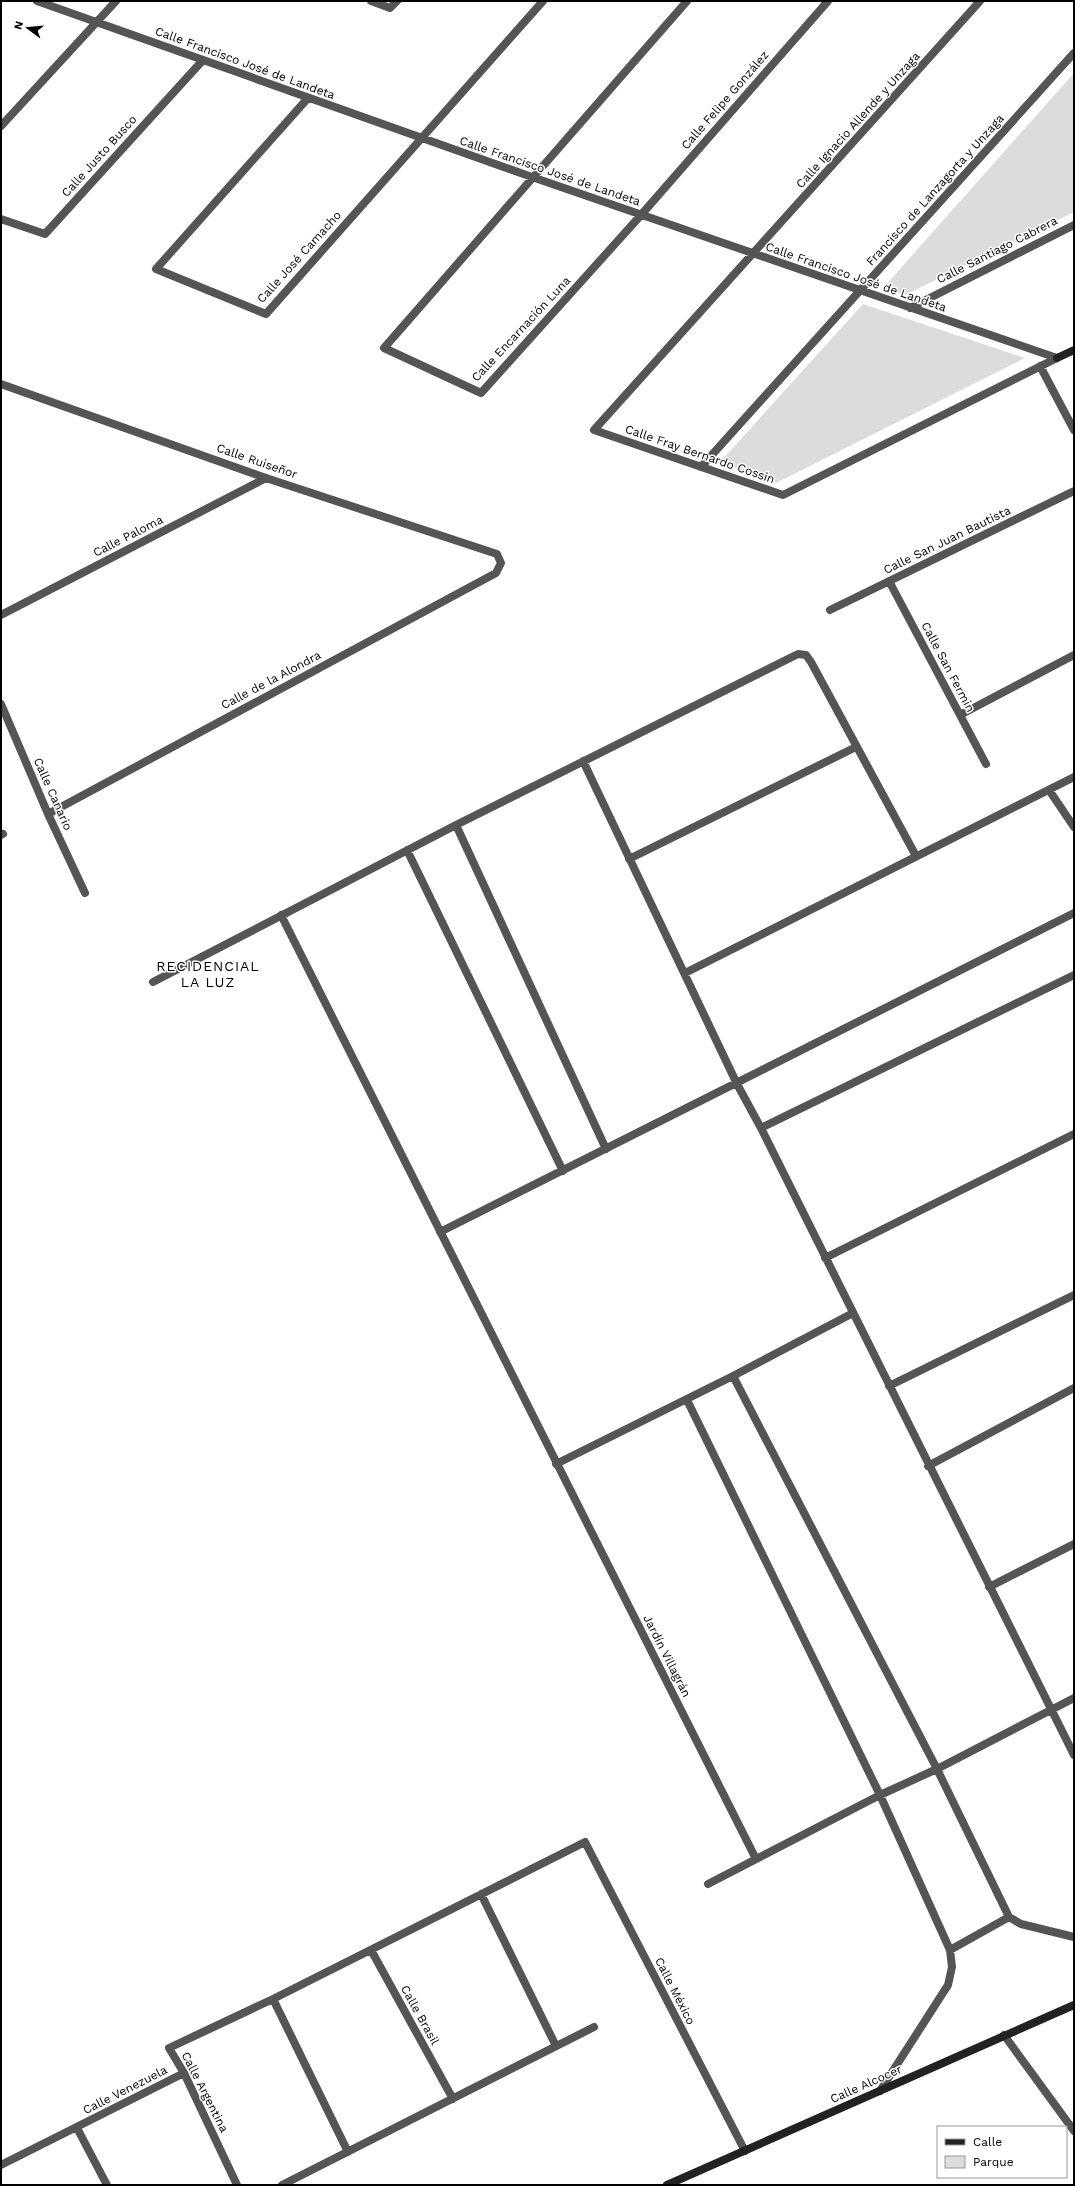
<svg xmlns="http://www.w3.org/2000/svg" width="1075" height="2186" font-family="'Work Sans',sans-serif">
	<rect width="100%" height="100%" fill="#fff"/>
	<path fill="#dcdcdc" d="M1074,73V212L905,295L883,288Z
		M863,304L1025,358L776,483L720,462Z"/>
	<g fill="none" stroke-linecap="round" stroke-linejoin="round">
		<path stroke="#555" stroke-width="8" d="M37,1L532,177L1057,358
			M371,1L390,8L397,1
			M687,1L384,348L481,393L641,215L828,1
			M980,1L594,430L783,495L1057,358
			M308,98L156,269L266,314L543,1
			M1,126L116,1
			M1,219L45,234L203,60
			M910,308L1074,225
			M1040,366L1074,430
			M1,384L266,478L497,554L501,563L496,573L48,814
			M701,467L1074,53
			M889,581L986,764
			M830,610L1074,491
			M1,615L266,478
			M1,704L48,814L85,893
			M960,715L1074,655
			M583,761L737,1084L761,1128L1074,1755
			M1049,790L1074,827
			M456,825L606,1149
			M1,835L3,834
			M407,850L563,1171
			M629,859L856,747
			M281,915L756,1859
			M685,973L1074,777
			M153,982L456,825L798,654L806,655L811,662L916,856
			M761,1128L1074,975
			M440,1232L1074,913
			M825,1258L1074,1134
			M733,1376L937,1769L1009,1917L1021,1924L1074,1937
			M889,1386L1074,1295
			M687,1400L880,1795L950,1950L952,1967L948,1985L880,2091
			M556,1464L733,1376L853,1313
			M928,1466L1074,1388
			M989,1587L1074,1544
			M708,1884L880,1795L937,1769L1074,1698
			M481,1894L556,2046
			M371,1950L453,2099
			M950,1950L1009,1917
			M273,1999L348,2152
			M1004,2035L1074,2131
			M77,2128L107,2185
			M1,2165L184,2073
			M237,2185L184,2073L169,2048L273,1999L585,1842L745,2151
			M282,2185L594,2027"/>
		<path stroke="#222" stroke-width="8" d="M1057,358L1074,350
			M667,2185L1074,2005"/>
	</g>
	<g text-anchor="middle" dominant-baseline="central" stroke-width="3" stroke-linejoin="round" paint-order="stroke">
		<g font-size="12" fill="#000" stroke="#fff">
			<text transform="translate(245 63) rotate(20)">Calle Francisco José de Landeta</text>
			<text transform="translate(725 100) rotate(-49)">Calle Felipe González</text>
			<text transform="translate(858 120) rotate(-48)">Calle Ignacio Allende y Unzaga</text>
			<text transform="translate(99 156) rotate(-48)">Calle Justo Busco</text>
			<text transform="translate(550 171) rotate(19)">Calle Francisco José de Landeta</text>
			<text transform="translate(935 190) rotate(-48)">Francisco de Lanzagorta y Unzaga</text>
			<text transform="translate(997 250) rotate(-27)">Calle Santiago Cabrera</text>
			<text transform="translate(299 257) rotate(-48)">Calle José Camacho</text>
			<text transform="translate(856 277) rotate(19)">Calle Francisco José de Landeta</text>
			<text transform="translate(521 329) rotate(-47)">Calle Encarnación Luna</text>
			<text transform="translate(700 454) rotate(19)">Calle Fray Bernardo Cossin</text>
			<text transform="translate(257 461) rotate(19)">Calle Ruiseñor</text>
			<text transform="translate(128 536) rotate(-27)">Calle Paloma</text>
			<text transform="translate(947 540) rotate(-26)">Calle San Juan Bautista</text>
			<text transform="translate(948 667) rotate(62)">Calle San Fermin</text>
			<text transform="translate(271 680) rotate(-28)">Calle de la Alondra</text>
			<text transform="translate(53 794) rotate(66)">Calle Canario</text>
			<text transform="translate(667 1656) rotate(63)">Jardín Villagrán</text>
			<text transform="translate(675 1991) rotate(63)">Calle México</text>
			<text transform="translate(420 2015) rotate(61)">Calle Brasil</text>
			<text transform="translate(866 2084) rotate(-24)">Calle Alcocer</text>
			<text transform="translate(125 2090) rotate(-27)">Calle Venezuela</text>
			<text transform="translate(205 2092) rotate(63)">Calle Argentina</text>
		</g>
		<g font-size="14" letter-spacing="1" fill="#000" stroke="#fff">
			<text x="208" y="966">RECIDENCIAL<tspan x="208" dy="16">LA LUZ</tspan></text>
		</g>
	</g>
	<rect width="1075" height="2186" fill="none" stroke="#000000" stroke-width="4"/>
	<rect x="937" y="2126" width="130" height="52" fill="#ffffff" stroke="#999999"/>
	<rect x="945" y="2139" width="20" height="6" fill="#222222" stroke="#999999"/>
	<text x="973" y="2146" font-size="12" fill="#000000">Calle</text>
	<rect x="945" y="2156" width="20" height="12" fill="#dcdcdc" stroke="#999999"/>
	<text x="973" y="2166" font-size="12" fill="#000000">Parque</text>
	<g transform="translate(28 28) rotate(286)" stroke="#ffffff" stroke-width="3" paint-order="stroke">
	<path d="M0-3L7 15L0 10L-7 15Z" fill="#000000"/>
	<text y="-6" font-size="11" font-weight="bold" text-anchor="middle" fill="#000000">N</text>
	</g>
</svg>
